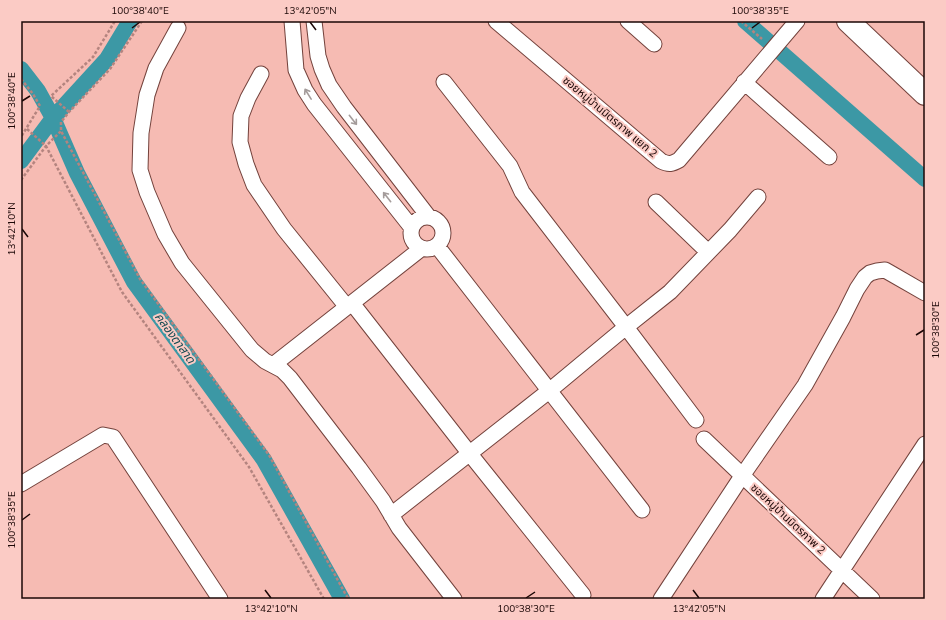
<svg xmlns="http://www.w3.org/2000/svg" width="946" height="620" font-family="'Nunito Sans','Noto Sans Thai',sans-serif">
	<rect width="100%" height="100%" fill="#f6bbb3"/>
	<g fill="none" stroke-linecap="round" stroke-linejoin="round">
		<path stroke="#3c98a5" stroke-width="16" d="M745,21L925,179
			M21,69L38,91L53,118L77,173L134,282L264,460L342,599
			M21,161L53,118L107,59L130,21"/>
		<defs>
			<path id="street" d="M292,21L296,70L305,90L314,104L412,228
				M314,21L318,56L322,69L329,85L344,107L428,216
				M496,21L661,161C669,165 672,164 679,160L797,21
				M628,21L654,44
				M178,28L156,68L147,95L141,133L140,170L147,192L165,234L182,263L252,350L265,361L282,370L290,378L359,468L383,501L399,528L454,599
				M261,74L248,98L241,116L240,142L246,164L254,185L284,229L347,307
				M444,82L510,166L522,192L626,327L696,420
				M744,82L829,157
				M656,202L708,252
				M411 233a16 16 0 1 1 32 0a16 16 0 1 1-32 0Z
				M437,246L642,510
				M352,303L470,454L583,595
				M273,365L422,248
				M704,439L872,599
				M21,484L103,435L113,437L220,599
				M391,515L549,391L626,327L670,292L730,230L758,197
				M661,599L742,476L805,385L843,317L857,289L865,277L870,273L877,271L885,270L892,274L925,293
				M823,599L925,444"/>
			<path id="secondary" d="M848,21L925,94"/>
		</defs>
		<use href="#street" stroke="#73423c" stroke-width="17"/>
		<use href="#secondary" stroke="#73423c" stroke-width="24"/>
		<path stroke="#b4847f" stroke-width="2.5" stroke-dasharray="3 2" stroke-linecap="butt" d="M142,21L110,69L69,112L61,122V131L140,279L269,455L346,595L349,599
			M741,21L762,39
			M21,79L33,94L40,106L21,137
			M69,112L51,96L93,57L115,21
			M27,129L46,146L122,292L249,467L324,599
			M21,180L46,146L61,131"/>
		<use href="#street" stroke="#fff" stroke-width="15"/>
		<use href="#secondary" stroke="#fff" stroke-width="22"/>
	</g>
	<defs><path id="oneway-shaft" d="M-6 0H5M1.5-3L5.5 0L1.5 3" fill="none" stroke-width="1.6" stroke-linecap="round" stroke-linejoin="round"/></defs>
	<g stroke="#a49c9b">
		<use href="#oneway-shaft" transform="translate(308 94) rotate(-122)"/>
		<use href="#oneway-shaft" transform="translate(353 120) rotate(52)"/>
		<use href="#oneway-shaft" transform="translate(387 197) rotate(-128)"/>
	</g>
	<path fill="none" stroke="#1b0706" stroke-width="1.5" d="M310,22L316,30M132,28L140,22M752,28L760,22M22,101L30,96M22,229L28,237M916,335L924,330M22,520L30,514M265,590L271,598M693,590L699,598M526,598L535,592"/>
	<g text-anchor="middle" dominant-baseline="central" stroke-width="4" stroke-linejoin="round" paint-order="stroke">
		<g font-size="11" fill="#1b0706" stroke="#fbcbc5">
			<text transform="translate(610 117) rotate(40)">ซอยหมู่บ้านมิตรภาพ แยก 2</text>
			<text transform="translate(788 519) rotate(43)">ซอยหมู่บ้านมิตรภาพ 2</text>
		</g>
		<g font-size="12" font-style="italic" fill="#124950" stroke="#fbcbc5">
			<text transform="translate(175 338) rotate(54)">คลองตาสาด</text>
		</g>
	</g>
	<rect width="946" height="620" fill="none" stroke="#fbcbc5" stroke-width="44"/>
	<rect x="22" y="22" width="902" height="576" fill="none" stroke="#1b0706" stroke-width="1.5"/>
	<g font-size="10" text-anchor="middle" fill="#1b0706">
		<text x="140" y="14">100°38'40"E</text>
		<text x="310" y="14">13°42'05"N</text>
		<text x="760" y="14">100°38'35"E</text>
		<text transform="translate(11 101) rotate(-90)" y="4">100°38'40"E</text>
		<text transform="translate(11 229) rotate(-90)" y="4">13°42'10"N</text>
		<text transform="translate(935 330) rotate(-90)" y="4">100°38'30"E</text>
		<text transform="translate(11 520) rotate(-90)" y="4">100°38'35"E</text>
		<text x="271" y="612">13°42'10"N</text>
		<text x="526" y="612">100°38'30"E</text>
		<text x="699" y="612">13°42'05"N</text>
	</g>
</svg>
